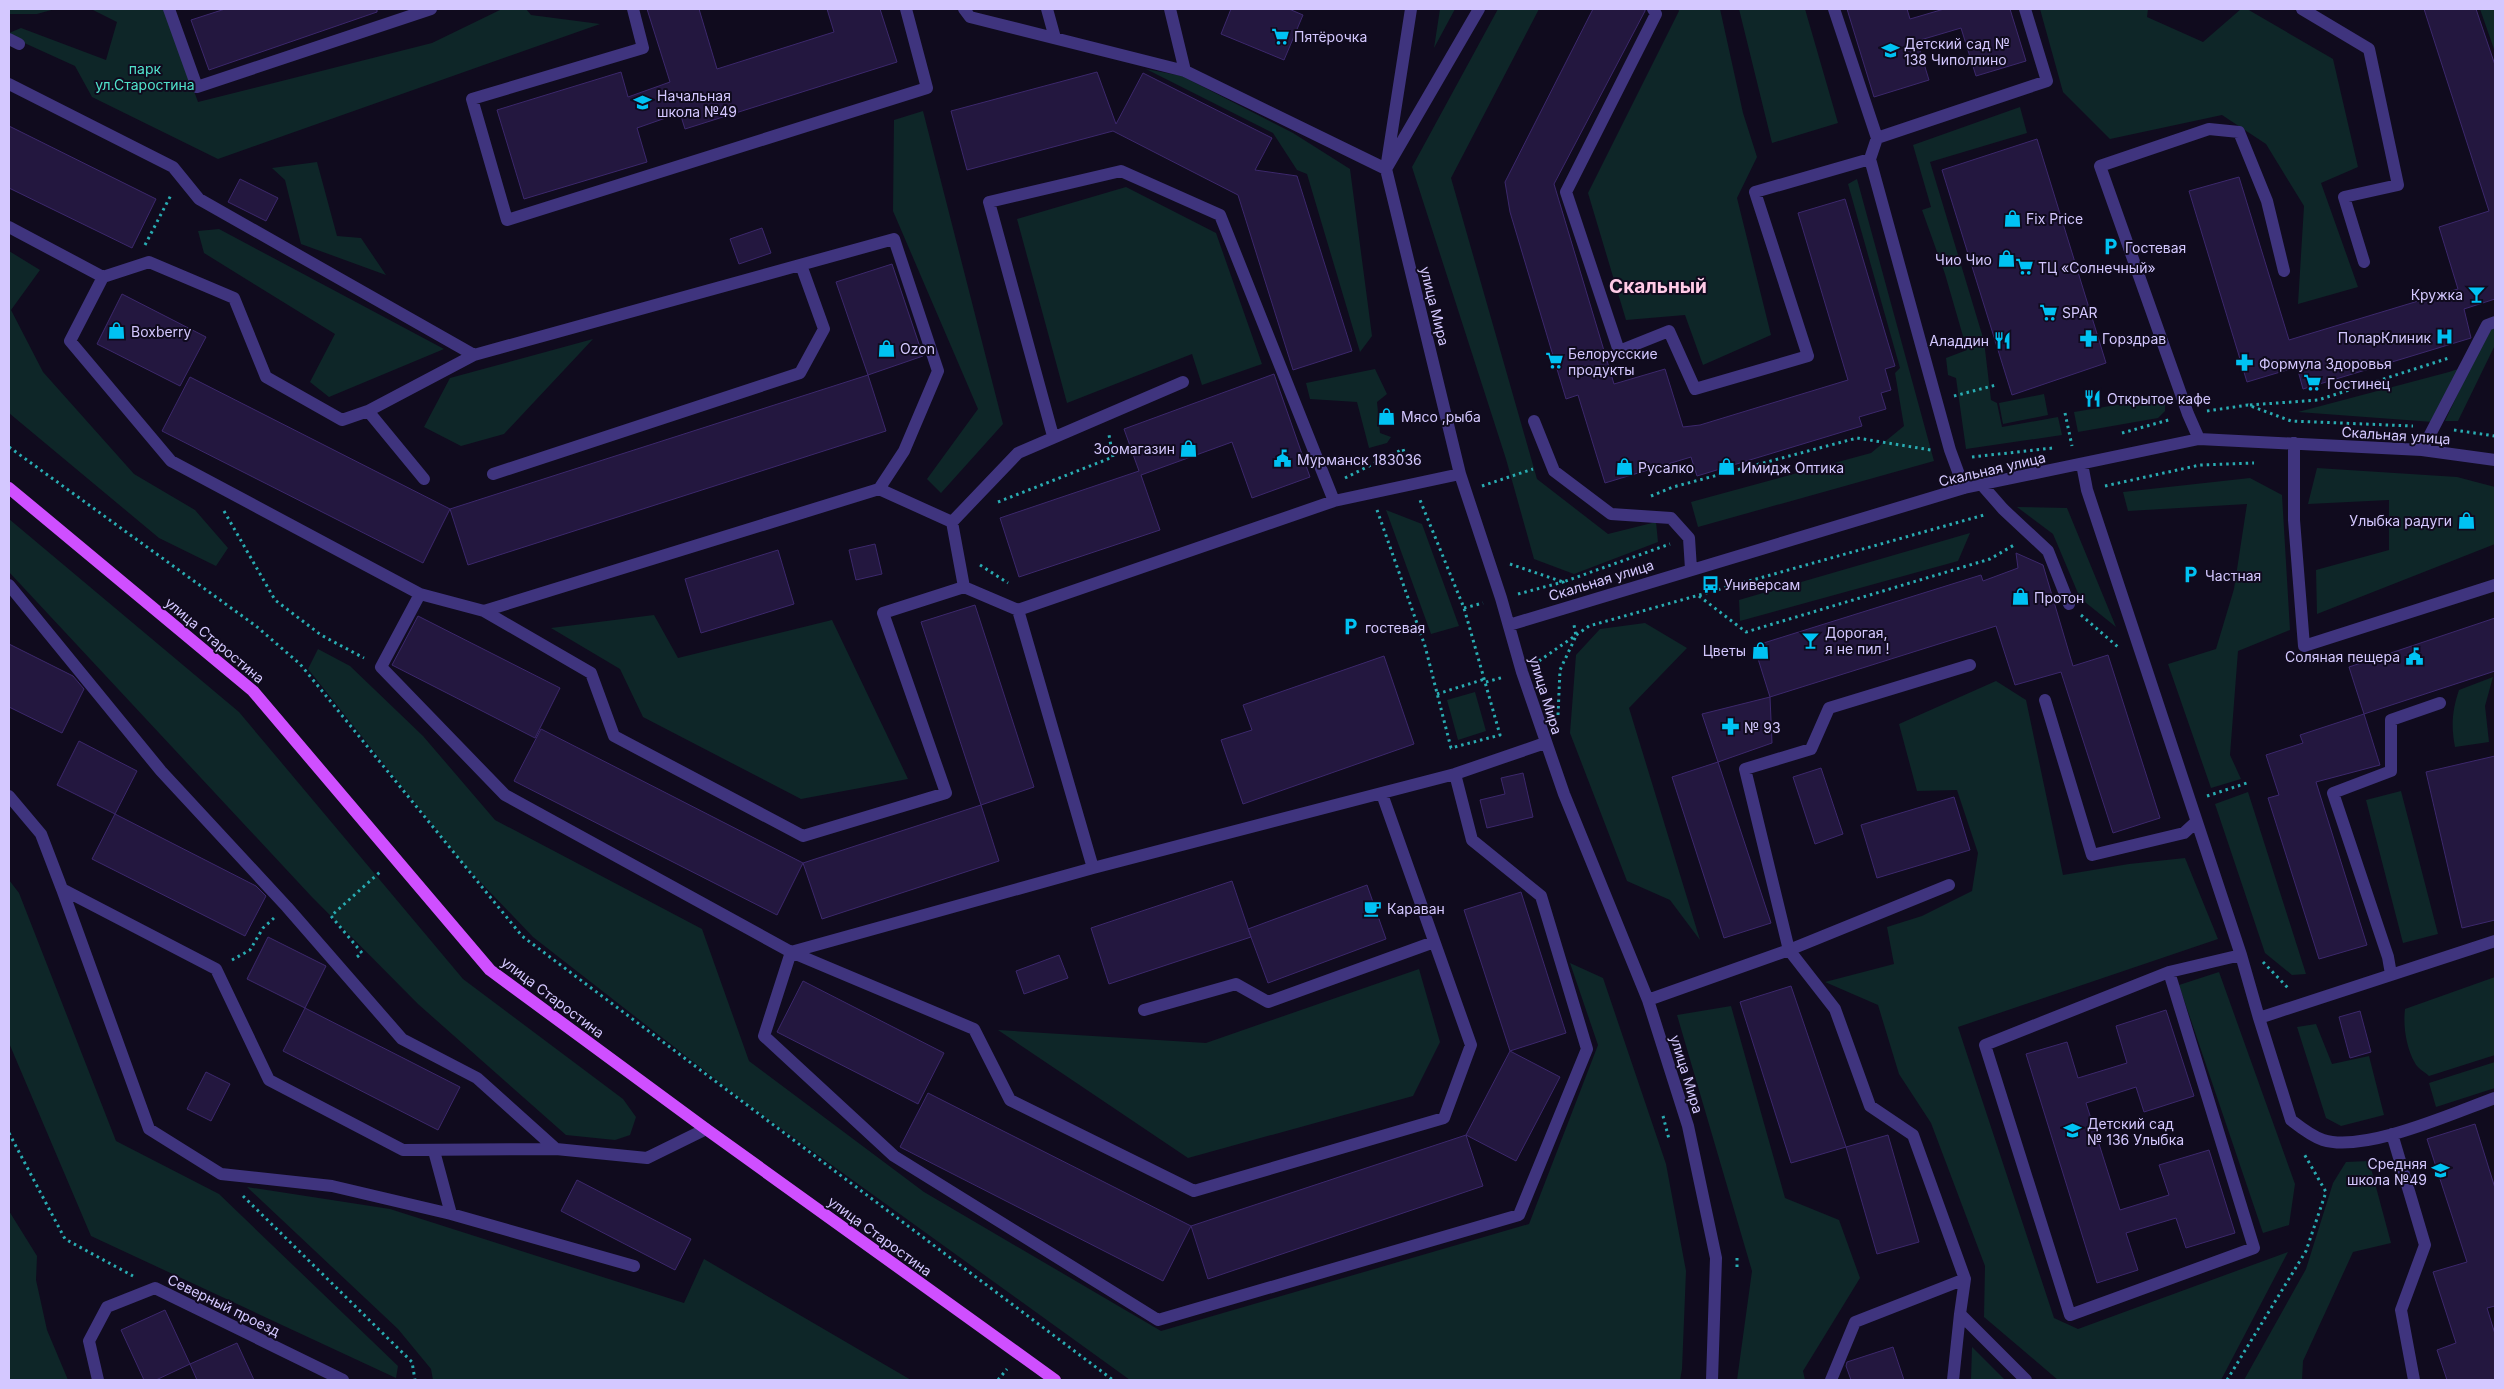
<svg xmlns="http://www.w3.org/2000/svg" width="2504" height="1389" font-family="Inter,sans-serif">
	<rect width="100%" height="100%" fill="#100b1e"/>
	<path fill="#0e2628" d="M9,9H55L37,14H9Z
		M91,9H164L198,102L432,43L502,9H526L531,15L600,24L218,159L92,97L75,66L9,36V33L21,28L106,60L117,22Z
		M1440,9H1455L1434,48Z
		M1498,9H1539L1451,178L1537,479L1608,534L1656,522L1658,542L1574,574L1534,559L1506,459L1412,167Z
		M1678,9H1720L1743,113L1757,157L1737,198L1771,335L1703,365L1685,315L1626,320L1588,193L1679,11Z
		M1739,9H1805L1838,123L1772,143Z
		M2040,9H2148L2147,17L2203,42L2241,9H2247L2333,59L2358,167L2321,183L2358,287L2298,304L2304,206L2266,144L2222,115L2110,139L2063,92Z
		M2480,9H2495V52Z
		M1146,69L1182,76L1293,133L1350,169L1372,336L1360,352L1307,174L1297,170L1273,133Z
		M2020,107L2027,133L1930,162L1984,341L1991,400L1997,403L2002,427L2058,417L2062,435L1966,449L1956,378L1948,375L1946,358L1967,350L1945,274L1922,210L1931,207L1913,145Z
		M923,111L1003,424L941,493L927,479L978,409L893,211L894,120Z
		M317,162L337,236L361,238L386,275L301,244L285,180L272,168Z
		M1857,179L1934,461L1698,527L1691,502L1871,453L1904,426L1895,373L1900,368L1848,184Z
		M1126,187L1216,233L1262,364L1202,385L1192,354L1067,403L1017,219Z
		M219,229L444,349L329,397L310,382L335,334L204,253L198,231Z
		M9,251L40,270L11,310L43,372L134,474L195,510L228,548L216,566L159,538L9,413Z
		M2495,327V345L2458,421H2445L2488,329Z
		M593,339L504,434L461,446L424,427L450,378Z
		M1375,369L1387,394L1377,402L1380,433L1391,437L1387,443L1369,448L1357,402L1310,399L1306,383Z
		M2458,369L2433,422L2298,412L2449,372Z
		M2044,394L2048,415L2003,424L1999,403Z
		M2158,398L2165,403V411L2158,418L2078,432L2074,412Z
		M2317,468L2457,477L2495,487V544L2317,614L2316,570L2389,550V500L2308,504Z
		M2250,478L2282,495L2290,630L2238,651L2230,755L2241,779L2211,788L2168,664L2216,649L2234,589L2247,504L2128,511L2123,492Z
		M2017,507L2067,508L2116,627L2080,598L2053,534Z
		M1386,510L1422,524L1459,626L1431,634Z
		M9,519L239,712L463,979L623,1099L636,1117L630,1135L615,1140L566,1135L418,1004L311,896L9,572Z
		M1970,533L1958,561L1740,621L1739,600Z
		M654,615L678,658L832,620L908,779L801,799L643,717L620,669L551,628Z
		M1645,623L1687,648L1629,708L1700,940L1670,900L1627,881L1570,733L1576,655L1600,629Z
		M318,649L350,666L423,736L495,820L702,929L749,1061L924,1192L1161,1331L1529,1224L1598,1045L1570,963L1603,978L1666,1164L1686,1271L1682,1369L1680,1380H1130L750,1106L533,937L467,868L308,669Z
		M2493,677L2485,706L2489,742L2455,747C2451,726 2452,711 2459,690Z
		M1996,681L2026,700L2063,875L2129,864L2185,858L2218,939L1958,1027L2054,1318L2078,1329L2288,1252L2221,1380H2058L1984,1317L1985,1266L1931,1123L1899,1074L1878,1005L1825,982L1894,964L1887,927L1922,916L1972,891L1978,853L1957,790L1917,791L1899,724Z
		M1475,692L1486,731L1458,740L1447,700Z
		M2401,791L2438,934L2403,943L2366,800Z
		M2248,792L2306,974L2292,975L2265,953L2215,804Z
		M9,880L19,893L116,1141L219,1194L398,1366L396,1378L91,1236L9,1043Z
		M1419,969L1440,1042L1413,1096L1188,1158L998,1030L1206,1043Z
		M2219,972L2295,1184L2289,1225L2263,1233L2179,985Z
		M2495,977V1055L2429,1076C2425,1072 2417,1068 2415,1063C2406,1047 2403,1026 2405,1009Z
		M1731,1006L1785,1198L1839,1220L1860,1278L1803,1371L1805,1380H1737L1752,1271L1677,1015Z
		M2316,1024L2332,1064L2369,1056L2384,1115L2341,1126L2326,1118L2297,1027Z
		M2495,1062V1088L2436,1107L2429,1083Z
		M2369,1161L2391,1243L2353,1252L2303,1361L2302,1380H2244L2306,1269L2333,1183L2346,1162Z
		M247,1187L390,1209L684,1303L704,1259L911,1380H433L431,1369L398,1329Z
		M9,1211L37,1256L36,1280L47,1330L68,1380H9Z
		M1972,1347L2005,1380H1971Z"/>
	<path fill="#23173f" stroke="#3c286c" d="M225,9H377V12L209,70L191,20Z
		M647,9H699L717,69L834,32L827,9H880L897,62L685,129L680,113L637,128L647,162L524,199L497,110L621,72L628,97L670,82Z
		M1231,9H1289L1303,15L1284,60L1221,34Z
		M1593,9H1645V11L1554,184L1614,384L1665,369L1683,427L1700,425L1848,380L1798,213L1845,199L1895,366L1885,369L1891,390L1881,393L1886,409L1859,417L1862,426L1697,476L1691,457L1605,483L1578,395L1566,399L1510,212L1505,182Z
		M1847,9H1907L1910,19L1944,9H2010L2026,61L1976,76L1961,28L1917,41L1929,80L1874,97Z
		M2424,9H2476L2495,65V299L2464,309L2471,338L2303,389L2297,367L2247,382L2189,191L2239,177L2289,340L2458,289L2439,227L2489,211Z
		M1097,72L1116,124L1143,73L1272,138L1255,170L1297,176L1352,351L1293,370L1238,195L1113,131L967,170L951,111Z
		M9,126L156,199L132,248L9,188Z
		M2037,139L2106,363L2012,395L1942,170Z
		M240,179L278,198L266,221L228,202Z
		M762,228L771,253L739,264L730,239Z
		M892,264L923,356L868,375L836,282Z
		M122,294L206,337L180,386L97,344Z
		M1274,374L1310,477L1252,498L1232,442L1141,475L1160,530L1019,577L1000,518L1139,471L1124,429Z
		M868,375L886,431L468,565L450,509Z
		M190,377L450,509L423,563L162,431Z
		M875,544L882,574L856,580L849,550Z
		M778,550L794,604L701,633L685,579Z
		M2016,553L2043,565L2073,666L2108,655L2160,818L2113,833L2061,672L2015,685L1996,626L1770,697L1754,646L1981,575L1983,581L2018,568Z
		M975,605L1034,787L981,805L921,622Z
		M418,616L560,688L535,738L392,665Z
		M2495,618V671L2364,714L2349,667Z
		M9,644L73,676L84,689L62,733L9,707Z
		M1384,656L1414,744L1243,804L1221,740L1252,730L1243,705Z
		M1770,697L1772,743L1718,762L1702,714Z
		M2364,714L2380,765L2316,782L2367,945L2319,959L2268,798L2279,795L2266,755L2303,743L2300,735Z
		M541,729L803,863L777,915L514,781Z
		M79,741L137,771L115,814L57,785Z
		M2495,756V920L2462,928L2426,772Z
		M1718,762L1771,923L1724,938L1672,777Z
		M1821,768L1843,834L1815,844L1793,777Z
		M1523,773L1533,817L1487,828L1480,800L1505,794L1501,778Z
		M1954,797L1970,850L1877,878L1861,825Z
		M981,805L999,861L822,919L803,863Z
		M115,814L256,886L266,896L245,936L92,859Z
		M1232,881L1251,937L1109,984L1091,928Z
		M1367,885L1386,939L1268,983L1248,929Z
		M1521,892L1566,1033L1510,1051L1464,910Z
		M268,937L326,966L305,1008L247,979Z
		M1059,955L1068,978L1024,994L1016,971Z
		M803,981L944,1053L918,1104L777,1032Z
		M1791,986L1846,1147L1791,1163L1740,1002Z
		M305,1008L460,1087L438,1130L283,1051Z
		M2166,1010L2194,1096L2144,1112L2136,1087L2086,1103L2120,1210L2169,1195L2159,1165L2209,1150L2235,1233L2186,1248L2176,1218L2126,1233L2138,1270L2097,1283L2026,1054L2067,1042L2078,1078L2127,1063L2116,1026Z
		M2360,1011L2371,1052L2350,1058L2339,1017Z
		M1510,1051L1560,1077L1516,1161L1466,1135Z
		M206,1072L230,1084L211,1121L187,1109Z
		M928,1093L1191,1226L1163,1281L900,1147Z
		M2475,1124L2495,1188V1306L2487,1308L2495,1334V1380H2447L2437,1350L2456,1343L2433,1272L2467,1262L2427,1139Z
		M1466,1135L1483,1186L1208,1279L1191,1226Z
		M1888,1135L1919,1242L1877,1254L1846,1147Z
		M577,1180L691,1239L675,1270L561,1211Z
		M165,1310L190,1364L156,1380H144L121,1330Z
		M237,1343L254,1380H197L190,1364Z
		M1893,1347L1904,1380H1851L1846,1366L1847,1362Z"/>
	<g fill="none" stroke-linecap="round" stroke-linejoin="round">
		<path stroke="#29acb2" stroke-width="3" stroke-dasharray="2.5 4" stroke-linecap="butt" d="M145,245L171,195
			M1954,396L1996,385
			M2250,405L2318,400L2449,358
			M2207,411L2248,405L2291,421L2413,426
			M2065,413L2072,446
			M2454,430L2495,436
			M2122,433L2172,419
			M9,447L256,626L300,664L522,936L1113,1380
			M1972,457L2053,448
			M1345,478L1403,449L1408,466
			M1482,486L1533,469
			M2105,486L2200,465L2254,463
			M1651,496L1673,487L1857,438L1931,450
			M998,502L1113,457L1109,435
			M1377,510L1425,646L1451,748L1500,735L1464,608L1420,500
			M224,511L275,600L321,635L364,658
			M1510,564L1563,582L1670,544
			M980,565L1008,583
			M1518,594L1563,582L1565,589
			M1699,596L1746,632L1990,559L2014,545
			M1464,608L1483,603
			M2081,615L2118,647
			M1539,661L1589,626L1984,515
			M1486,682L1504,677
			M1437,694L1485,679
			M1558,715L1560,670L1576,636L1574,625
			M2207,796L2247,783
			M357,957L362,953L331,916L380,872
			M232,960L250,950L263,928L274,918
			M2263,962L2288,988
			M1663,1116L1669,1139
			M9,1133L65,1239L133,1276
			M243,1196L412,1362L415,1380
			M1737,1258V1271
			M998,1380L1007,1369
			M2227,1380L2306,1251L2326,1192L2303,1152"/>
		<path stroke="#3f347e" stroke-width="12" d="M169,9L197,87L431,9
			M633,9L643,48L472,99L507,220L927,88L906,9
			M964,9L970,17L1185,71L1386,169L1479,9
			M1047,9L1055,38
			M1170,9L1185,71
			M1411,9L1386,169L1460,474L1501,598L1522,672L1564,794L1648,1000L1688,1126L1716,1258L1712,1380
			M1653,9L1656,14L1566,192L1619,351L1669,331L1695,389L1808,356L1755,192L1870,159
			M1834,9L1877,138L1870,159L1950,450L1964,488
			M2302,9L2369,49L2398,185L2344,197L2364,262
			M9,39L19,44
			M9,84L173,167L199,199L474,355L368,411L342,420L266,377L234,298L149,262L103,277L9,227
			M1877,138L2047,81L2025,9
			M103,277L70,341L171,461L420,594L484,611L879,489L904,451L938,371L894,239L474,355
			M368,411L424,479
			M1534,421L1554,471L1611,514L1671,518L1689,538L1691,569
			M1053,436L989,202L1121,171L1220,215L1334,501
			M2199,439L2188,414L2100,166L2209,129L2239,132L2267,201L2284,271
			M2294,443V520L2304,646L2495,585
			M2422,450L2487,325L2495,322
			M2082,464L2087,490L2241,955
			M493,474L800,373L824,329L801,265
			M1982,485L2003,509L2048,551L2069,604
			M879,489L952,522L964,587L1018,610L1334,501L1460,474
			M952,522L1018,453L1183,382
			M9,585L161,771L287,907L402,1039L477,1078L556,1149L647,1158L706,1129
			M420,594L381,667L505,795L791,952L1093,868L1455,774L1545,743
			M1018,610L1093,868
			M484,611L591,673L614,736L803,836L946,793L883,613L964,587
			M1509,625L1964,488L2199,439L2422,450L2495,460
			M2045,700L2092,855L2184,833L2196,822
			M1382,794L1471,1045L1444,1118L1194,1191L1010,1100L974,1029L791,952L764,1036L894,1156L1158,1320L1519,1215L1587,1049L1541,896L1472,840L1455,774
			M9,796L41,834L62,889L216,969L269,1080L403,1150L556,1149
			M1949,885L1789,950L1835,1009L1870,1106L1913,1135L1965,1279L1960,1314L2026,1380
			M62,889L149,1129L221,1174L332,1186L451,1214L634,1266
			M2169,972L2254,1248L2070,1315L1985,1045L2169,972L2241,955L2259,1018L2495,941
			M2391,974L2388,957L2333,793L2391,771V720L2440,703
			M1648,1000L1789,950L1745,769L1811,749L1829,708L1970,665
			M1144,1010L1236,984L1268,1002L1434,942
			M2259,1018L2291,1120C2300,1127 2311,1136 2323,1140C2365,1153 2453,1113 2495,1098
			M2392,1134L2425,1245L2401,1310L2414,1380
			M434,1151L451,1214
			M98,1380L89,1341L107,1307L155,1288L343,1380
			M1831,1380L1855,1322L1965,1279
			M1953,1380L1960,1314"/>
		<path stroke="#cf4fff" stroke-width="12" d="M9,488L253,691L490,970L706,1129L1055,1380"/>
	</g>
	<defs>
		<symbol id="supermarket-bare" viewBox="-9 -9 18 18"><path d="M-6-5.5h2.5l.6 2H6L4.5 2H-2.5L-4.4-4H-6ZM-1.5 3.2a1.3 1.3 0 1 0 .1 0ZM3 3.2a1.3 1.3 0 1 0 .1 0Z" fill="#00c2f3" stroke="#100b1e" stroke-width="2.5" paint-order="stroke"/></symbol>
		<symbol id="school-bare" viewBox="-9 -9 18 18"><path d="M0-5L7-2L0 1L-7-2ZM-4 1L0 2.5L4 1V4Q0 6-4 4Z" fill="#00c2f3" stroke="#100b1e" stroke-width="2.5" paint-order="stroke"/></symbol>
		<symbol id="shop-bare" viewBox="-9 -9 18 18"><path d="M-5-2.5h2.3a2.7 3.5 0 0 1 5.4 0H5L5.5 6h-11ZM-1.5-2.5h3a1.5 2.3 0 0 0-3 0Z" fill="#00c2f3" stroke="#100b1e" stroke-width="2.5" paint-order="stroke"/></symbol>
		<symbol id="parking-bare" viewBox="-9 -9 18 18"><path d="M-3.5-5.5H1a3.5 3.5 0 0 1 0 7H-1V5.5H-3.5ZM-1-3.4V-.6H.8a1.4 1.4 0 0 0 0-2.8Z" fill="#00c2f3" stroke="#100b1e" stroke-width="2.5" paint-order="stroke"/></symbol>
		<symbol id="bar-bare" viewBox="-9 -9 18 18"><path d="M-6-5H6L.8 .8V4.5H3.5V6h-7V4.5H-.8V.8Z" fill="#00c2f3" stroke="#100b1e" stroke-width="2.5" paint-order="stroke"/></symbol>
		<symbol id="hospital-bare" viewBox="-9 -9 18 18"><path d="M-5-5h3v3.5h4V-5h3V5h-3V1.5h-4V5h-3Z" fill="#00c2f3" stroke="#100b1e" stroke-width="2.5" paint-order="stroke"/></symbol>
		<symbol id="pharmacy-bare" viewBox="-9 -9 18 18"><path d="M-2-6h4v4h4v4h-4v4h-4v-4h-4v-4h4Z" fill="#00c2f3" stroke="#100b1e" stroke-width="2.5" paint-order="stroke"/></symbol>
		<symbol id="restaurant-bare" viewBox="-9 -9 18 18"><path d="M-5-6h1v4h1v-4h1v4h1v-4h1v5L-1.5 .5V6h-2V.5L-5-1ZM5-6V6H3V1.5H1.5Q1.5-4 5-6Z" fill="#00c2f3" stroke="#100b1e" stroke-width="2.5" paint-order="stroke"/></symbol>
		<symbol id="civic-bare" viewBox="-9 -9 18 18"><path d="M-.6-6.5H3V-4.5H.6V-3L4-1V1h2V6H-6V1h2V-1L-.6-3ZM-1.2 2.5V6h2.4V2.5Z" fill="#00c2f3" stroke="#100b1e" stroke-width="2.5" paint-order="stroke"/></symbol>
		<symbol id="bus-bare" viewBox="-9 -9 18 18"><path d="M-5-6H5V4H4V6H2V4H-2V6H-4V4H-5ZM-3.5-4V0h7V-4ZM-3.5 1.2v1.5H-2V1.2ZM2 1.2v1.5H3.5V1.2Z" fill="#00c2f3" stroke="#100b1e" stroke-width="2.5" paint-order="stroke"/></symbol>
		<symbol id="cafe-bare" viewBox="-9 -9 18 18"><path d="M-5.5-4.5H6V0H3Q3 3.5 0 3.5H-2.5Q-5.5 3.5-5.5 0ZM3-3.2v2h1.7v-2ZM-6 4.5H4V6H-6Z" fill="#00c2f3" stroke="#100b1e" stroke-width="2.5" paint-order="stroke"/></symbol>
	</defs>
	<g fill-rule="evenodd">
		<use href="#supermarket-bare" x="1268" y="24" width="25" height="25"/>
		<use href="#school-bare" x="1878" y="38" width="25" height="25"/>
		<use href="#school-bare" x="630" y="90" width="25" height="25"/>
		<use href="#shop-bare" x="2000" y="206" width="25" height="25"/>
		<use href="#parking-bare" x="2098" y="234" width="25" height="25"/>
		<use href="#shop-bare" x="1994" y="246" width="25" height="25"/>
		<use href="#supermarket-bare" x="2012" y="254" width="25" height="25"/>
		<use href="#bar-bare" x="2464" y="282" width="25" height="25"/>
		<use href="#supermarket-bare" x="2036" y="300" width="25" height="25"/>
		<use href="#shop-bare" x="104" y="318" width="25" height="25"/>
		<use href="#hospital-bare" x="2432" y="324" width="25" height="25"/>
		<use href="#pharmacy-bare" x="2076" y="326" width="25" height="25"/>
		<use href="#restaurant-bare" x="1990" y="328" width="25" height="25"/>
		<use href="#shop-bare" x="874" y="336" width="25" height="25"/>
		<use href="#supermarket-bare" x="1542" y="348" width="25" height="25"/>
		<use href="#pharmacy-bare" x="2232" y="350" width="25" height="25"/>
		<use href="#supermarket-bare" x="2300" y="370" width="25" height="25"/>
		<use href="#restaurant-bare" x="2080" y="386" width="25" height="25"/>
		<use href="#shop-bare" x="1374" y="404" width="25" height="25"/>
		<use href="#shop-bare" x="1176" y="436" width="25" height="25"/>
		<use href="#civic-bare" x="1270" y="446" width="25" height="25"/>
		<use href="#shop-bare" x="1612" y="454" width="25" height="25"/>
		<use href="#shop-bare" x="1714" y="454" width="25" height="25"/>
		<use href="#shop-bare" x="2454" y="508" width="25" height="25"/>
		<use href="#parking-bare" x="2178" y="562" width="25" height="25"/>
		<use href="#bus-bare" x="1698" y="572" width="25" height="25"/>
		<use href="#shop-bare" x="2008" y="584" width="25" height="25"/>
		<use href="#parking-bare" x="1338" y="614" width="25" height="25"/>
		<use href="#bar-bare" x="1798" y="628" width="25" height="25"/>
		<use href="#shop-bare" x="1748" y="638" width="25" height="25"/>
		<use href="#civic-bare" x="2402" y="644" width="25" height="25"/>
		<use href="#pharmacy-bare" x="1718" y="714" width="25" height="25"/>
		<use href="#cafe-bare" x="1360" y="896" width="25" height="25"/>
		<use href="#school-bare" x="2060" y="1118" width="25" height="25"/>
		<use href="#school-bare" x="2428" y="1158" width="25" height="25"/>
	</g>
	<g text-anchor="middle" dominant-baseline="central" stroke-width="4" stroke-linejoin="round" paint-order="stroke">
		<g font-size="14" fill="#d4c8ff" stroke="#100b1e" text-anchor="start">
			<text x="1294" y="36">Пятёрочка</text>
			<text x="1904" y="43">Детский сад №<tspan x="1904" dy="16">138 Чиполлино</tspan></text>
			<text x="657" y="95">Начальная<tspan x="657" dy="16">школа №49</tspan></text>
			<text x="2026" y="218">Fix Price</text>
			<text x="2125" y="247">Гостевая</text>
			<text x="1992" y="259" text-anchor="end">Чио Чио</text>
			<text x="2038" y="267">ТЦ «Солнечный»</text>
			<text x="2463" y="294" text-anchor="end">Кружка</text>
			<text x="2062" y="312">SPAR</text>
			<text x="131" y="331">Boxberry</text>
			<text x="2431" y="337" text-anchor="end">ПоларКлиник</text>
			<text x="2102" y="338">Горздрав</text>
			<text x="1989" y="340" text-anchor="end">Аладдин</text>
			<text x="900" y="348">Ozon</text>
			<text x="1568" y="353">Белорусские<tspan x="1568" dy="16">продукты</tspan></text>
			<text x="2259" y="363">Формула Здоровья</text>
			<text x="2327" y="383">Гостинец</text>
			<text x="2107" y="398">Открытое кафе</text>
			<text x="1401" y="416">Мясо ,рыба</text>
			<text x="1175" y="448" text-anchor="end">Зоомагазин</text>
			<text x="1297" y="459">Мурманск 183036</text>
			<text x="1638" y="467">Русалко</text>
			<text x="1741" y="467">Имидж Оптика</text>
			<text x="2452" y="520" text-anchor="end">Улыбка радуги</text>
			<text x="2205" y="575">Частная</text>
			<text x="1724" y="584">Универсам</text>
			<text x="2034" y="597">Протон</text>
			<text x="1365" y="627">гостевая</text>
			<text x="1825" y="632">Дорогая,<tspan x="1825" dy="16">я не пил !</tspan></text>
			<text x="1746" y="650" text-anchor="end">Цветы</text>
			<text x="2400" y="656" text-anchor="end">Соляная пещера</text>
			<text x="1744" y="727">№ 93</text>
			<text x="1387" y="908">Караван</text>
			<text x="2087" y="1123">Детский сад<tspan x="2087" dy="16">№ 136 Улыбка</tspan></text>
			<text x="2427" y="1163" text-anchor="end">Средняя<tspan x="2427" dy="16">школа №49</tspan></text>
		</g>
		<g font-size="14" fill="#51e2cc" stroke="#100b1e">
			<text x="145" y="68">парк<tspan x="145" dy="16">ул.Старостина</tspan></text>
		</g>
		<g font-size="14" fill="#d4c8ff" stroke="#100b1e">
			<text transform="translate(1435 306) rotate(76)">улица Мира</text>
			<text transform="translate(2396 435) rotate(4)">Скальная улица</text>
			<text transform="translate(1992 469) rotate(-13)">Скальная улица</text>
			<text transform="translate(1601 580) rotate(-17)">Скальная улица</text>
			<text transform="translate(215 640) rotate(40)">улица Старостина</text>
			<text transform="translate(1546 695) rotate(73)">улица Мира</text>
			<text transform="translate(553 997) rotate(37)">улица Старостина</text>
			<text transform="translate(1687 1074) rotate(73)">улица Мира</text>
			<text transform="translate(880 1236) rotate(36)">улица Старостина</text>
			<text transform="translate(224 1305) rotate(26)">Северный проезд</text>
		</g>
		<g font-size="19" font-weight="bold" fill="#ffcae6" stroke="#100b1e">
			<text x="1658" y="286">Скальный</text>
		</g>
	</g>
	<rect width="2504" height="1389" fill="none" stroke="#d4c8ff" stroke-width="20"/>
</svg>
